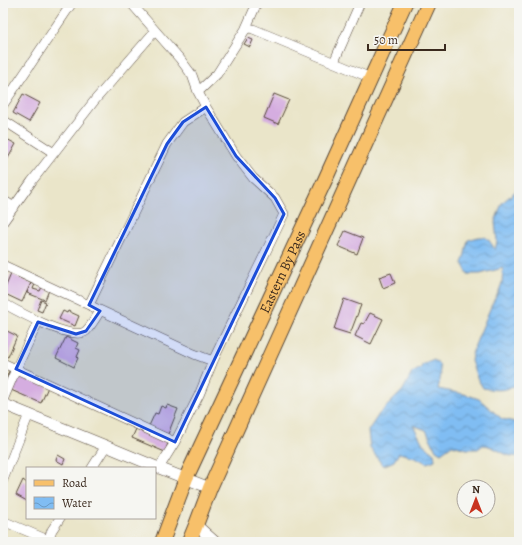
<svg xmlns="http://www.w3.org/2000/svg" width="522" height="545" font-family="Alegreya,serif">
	<defs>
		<pattern id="water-waves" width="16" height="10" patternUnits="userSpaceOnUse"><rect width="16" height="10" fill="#80bdf3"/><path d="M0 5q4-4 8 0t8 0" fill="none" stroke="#6a9ac4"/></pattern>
	</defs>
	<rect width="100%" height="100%" fill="#f6f6f2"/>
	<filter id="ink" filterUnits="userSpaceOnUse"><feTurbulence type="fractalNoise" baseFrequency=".025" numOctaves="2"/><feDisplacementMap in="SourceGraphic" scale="8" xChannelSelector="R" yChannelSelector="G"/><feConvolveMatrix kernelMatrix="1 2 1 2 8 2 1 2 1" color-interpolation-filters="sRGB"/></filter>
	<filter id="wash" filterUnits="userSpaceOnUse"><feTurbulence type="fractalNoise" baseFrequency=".012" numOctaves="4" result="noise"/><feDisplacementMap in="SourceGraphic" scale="16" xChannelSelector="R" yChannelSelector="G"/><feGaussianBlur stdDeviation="0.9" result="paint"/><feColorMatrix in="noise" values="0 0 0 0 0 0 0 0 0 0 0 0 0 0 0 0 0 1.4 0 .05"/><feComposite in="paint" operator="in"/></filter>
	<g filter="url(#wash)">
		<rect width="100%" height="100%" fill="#eae5c9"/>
		<path fill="url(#water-waves)" stroke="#5e7488" d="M519,188V383C508,391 497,391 483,388L477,378L471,361L473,350L492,304L499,291L502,283L503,268L480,274H468L462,263L464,258L468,240C476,238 485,233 490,242C492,244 494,248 495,250L497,241L495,222L502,203Z
			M434,360L439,364L441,375L438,389L464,394L479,399L502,419L519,423V456C506,459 495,445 483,445L478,449H467L452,445L441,453L436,450L426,430L413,425L423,444L434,453L435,460L427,463L415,457L399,453L394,461L383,466L370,448L368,431L379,414L403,390L412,373L421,368L422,365Z"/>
		<g id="blocks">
			<path fill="#d5ade0" d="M248,38L253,40L250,47L244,44Z
				M23,94L40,103L29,122L13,113Z
				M274,94L289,100L278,124L264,118Z
				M3,137L16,144L7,160L3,158Z
				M345,231L363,238L357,254L338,246Z
				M391,273L395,283L383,288L379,277Z
				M11,274L31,283L22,302L3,293Z
				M31,283L35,284L33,289L40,291L42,287L49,290L45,300L27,293Z
				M344,299L361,305L350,334L334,329Z
				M41,300L46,302L42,312L37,310Z
				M63,311L67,313L68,311L79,316L75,326L59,319Z
				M370,313L383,319L371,344L355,336L361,323L364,324Z
				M3,329L17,336L8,357L3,355Z
				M66,337L78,343L76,348L80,350L77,357L78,358L74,367L56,358Z
				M3,366L10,369L3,386Z
				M18,374L48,387L41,403L11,390Z
				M167,405L178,409L168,434L149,426L155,413L158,414L161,406L166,408Z
				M136,429L168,443L165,452L132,438Z
				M58,455L65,459L63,464L56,460Z
				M23,480L27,483V501L16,495Z"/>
		</g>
	</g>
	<g filter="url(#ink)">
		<use href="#blocks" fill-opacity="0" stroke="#554638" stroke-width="1"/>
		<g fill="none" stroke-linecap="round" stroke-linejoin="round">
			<defs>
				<path id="minor" d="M245,30L257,3
					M334,62L360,3
					M198,92L217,74L245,30L249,28L253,29L371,78
					M3,105L72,3
					M3,120L54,153
					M3,200L14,207
					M3,222L32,181L95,100L155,31
					M3,265L194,354L213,361C236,312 261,263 284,214L275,198L253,178L236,156L206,107L198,92L192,75L180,59L131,3
					M3,303C17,311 73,342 86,331C90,327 97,316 100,311
					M89,305L167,144L183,122L206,107
					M3,363L175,442
					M3,400L16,369L38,322
					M92,468L106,446
					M159,468L175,442L199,395L213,361
					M3,480L29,414
					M3,521L48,540L52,530L60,518"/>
				<path id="tertiary" d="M3,404L106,446L159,468L210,488
					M196,525L215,542"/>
				<g id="primary">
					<path id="s1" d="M162,542L186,478L325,180L405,3"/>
					<path d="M189,542L196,525L210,488L429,3"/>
				</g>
			</defs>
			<use href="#minor" stroke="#554638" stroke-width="10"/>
			<use href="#tertiary" stroke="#554638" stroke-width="12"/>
			<use href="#primary" stroke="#554638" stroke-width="16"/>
			<use href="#minor" stroke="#fff" stroke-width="9"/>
			<use href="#tertiary" stroke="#fff" stroke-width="11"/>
			<use href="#primary" stroke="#f7c06b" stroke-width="14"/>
		</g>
	</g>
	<path fill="#1d4ed8" fill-opacity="0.2" stroke="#1d4ed8" stroke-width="3" stroke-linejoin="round" d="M206,107L236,156L275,198L284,214L175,442L16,369L38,322L76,334L86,331L100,311L89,305L167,144L183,122Z"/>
	<g text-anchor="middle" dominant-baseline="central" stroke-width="4" stroke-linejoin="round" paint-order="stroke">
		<g font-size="14" fill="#3b2a1e" stroke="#f6f6f2">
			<text stroke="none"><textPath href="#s1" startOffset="296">Eastern By Pass</textPath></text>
		</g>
	</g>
	<rect width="522" height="545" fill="none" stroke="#f6f6f2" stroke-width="16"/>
	<rect x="26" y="467" width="130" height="52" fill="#f6f6f2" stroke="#aba49d"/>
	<rect x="34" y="480" width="20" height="6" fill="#f7c06b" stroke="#aba49d"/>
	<text x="62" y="487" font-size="12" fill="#3b2a1e">Road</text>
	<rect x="34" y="497" width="20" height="12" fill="url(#water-waves)" stroke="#aba49d"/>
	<text x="62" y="507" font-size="12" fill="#3b2a1e">Water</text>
	<g transform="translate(476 499)"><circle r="19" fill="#f6f6f2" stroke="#aba49d"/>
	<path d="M0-3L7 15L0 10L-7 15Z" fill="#c8321e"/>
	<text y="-6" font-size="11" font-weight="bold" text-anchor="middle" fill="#3b2a1e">N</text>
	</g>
	<path d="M368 44v6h77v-6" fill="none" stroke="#3b2a1e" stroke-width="2"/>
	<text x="374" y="44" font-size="12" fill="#3b2a1e" stroke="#f6f6f2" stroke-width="3" paint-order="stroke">50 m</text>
</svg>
